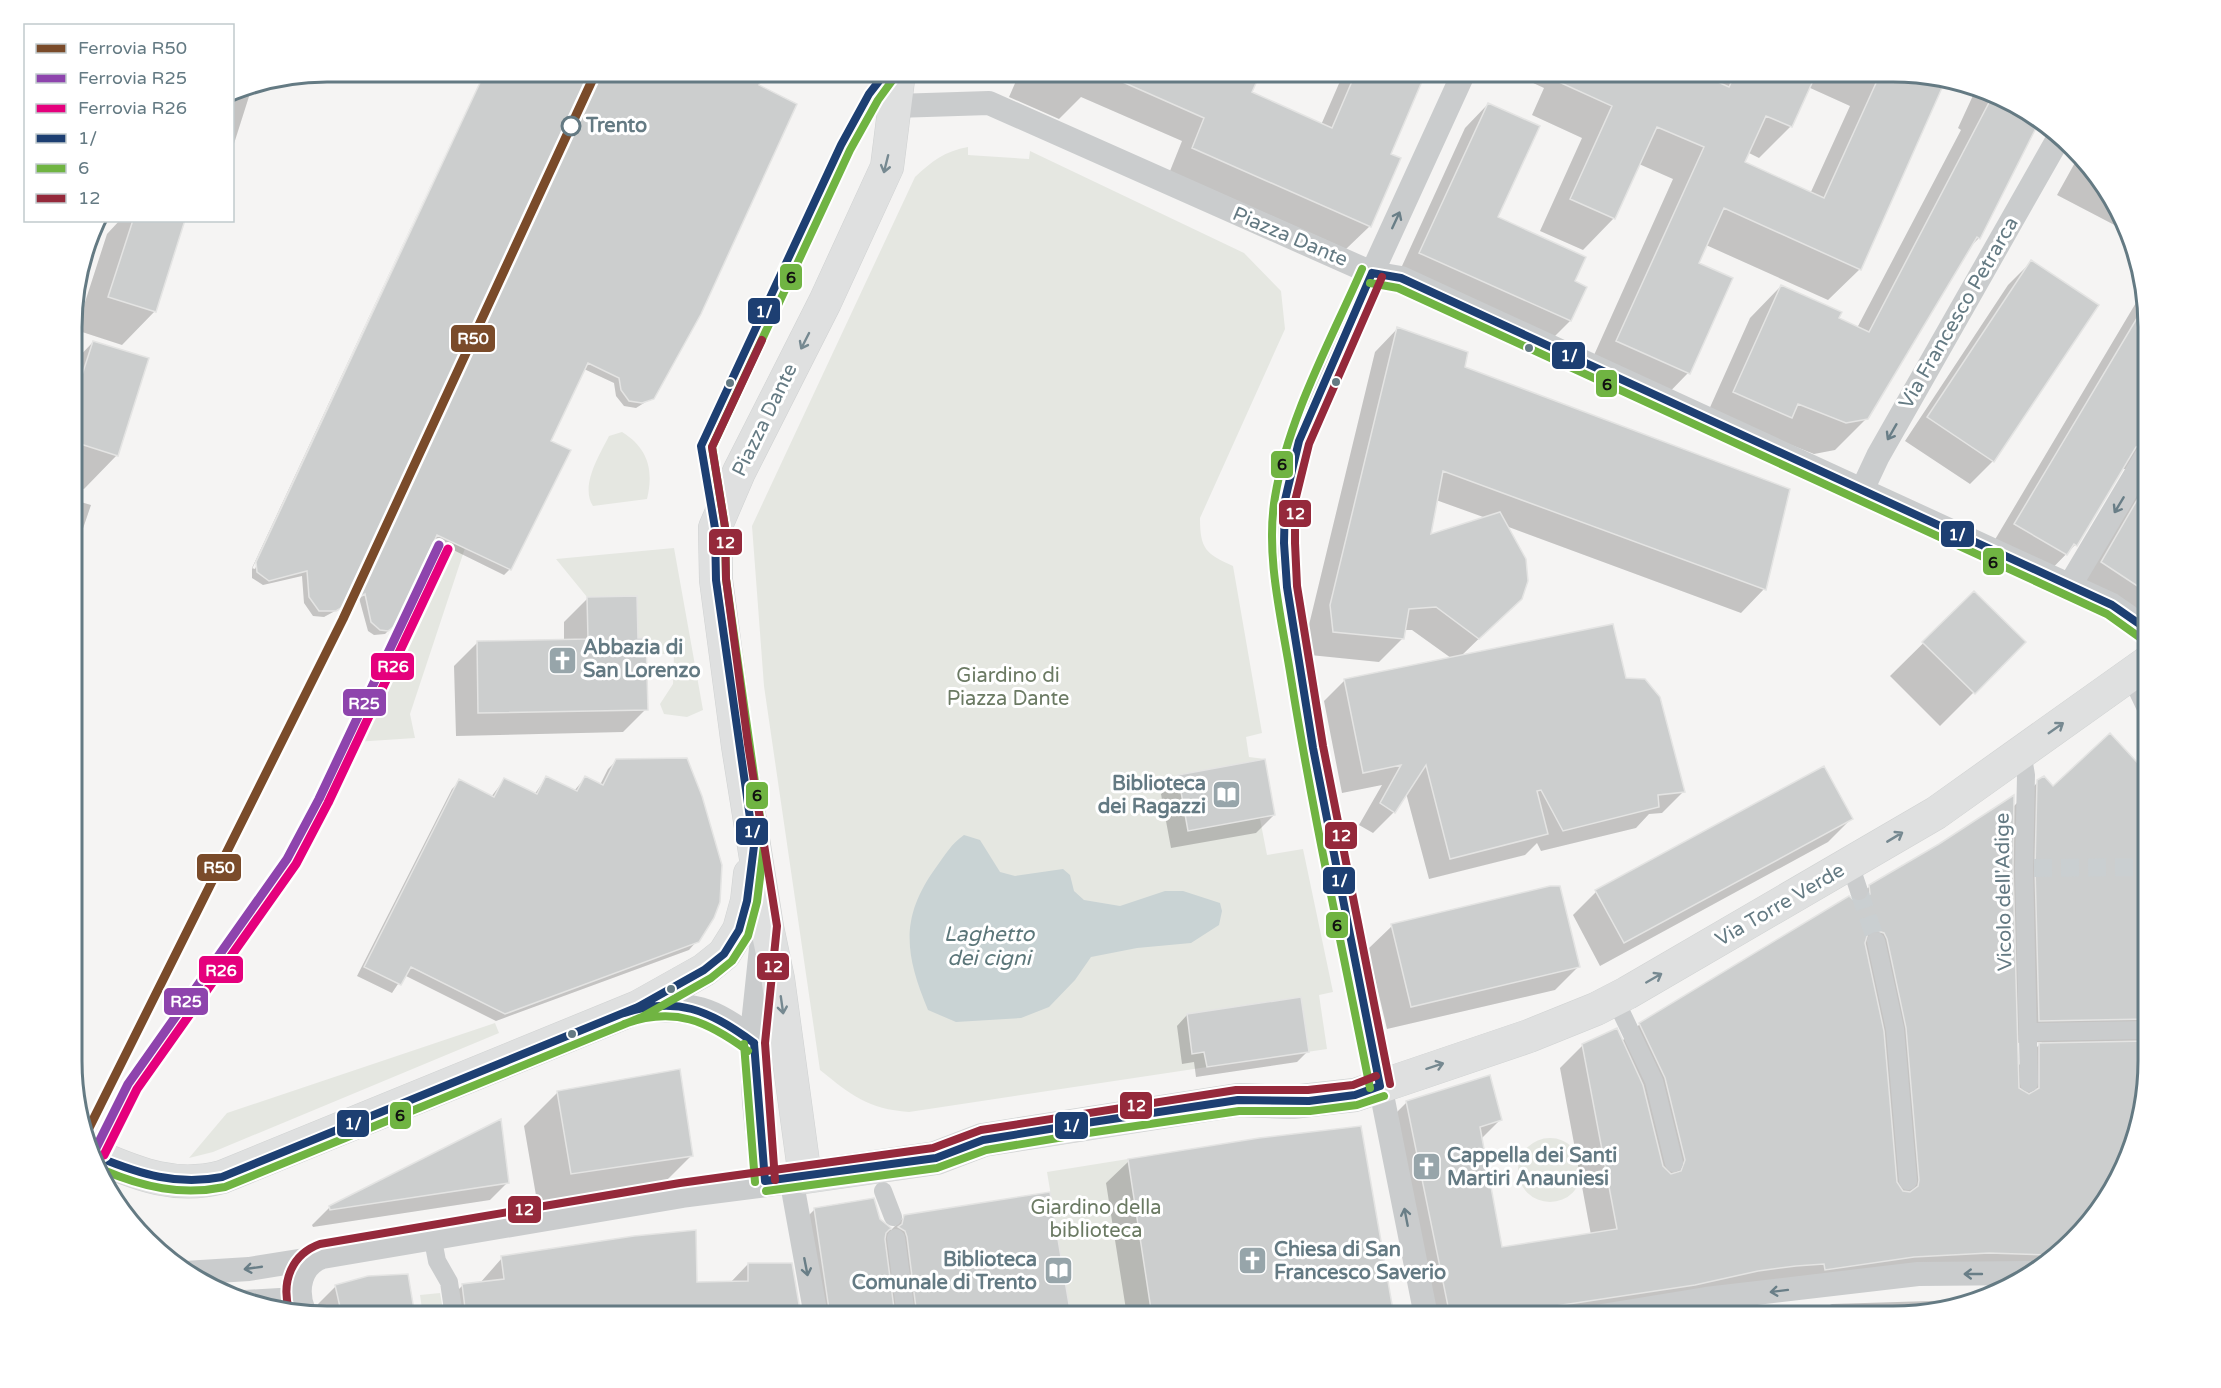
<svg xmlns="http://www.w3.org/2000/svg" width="2221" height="1388" font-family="'Varela Round',sans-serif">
	<rect width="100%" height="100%" fill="#f5f4f3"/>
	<path fill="#e5e7e1" d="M968,147V155L1029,159L1030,151L1244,253L1281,291L1285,329L1200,518C1200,549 1206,554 1233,566L1262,733L1246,737L1249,757L1265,759L1275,815L1260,819L1267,855L1303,849L1333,992L1319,995L1327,1049L909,1112C868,1109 851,1095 820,1070L764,686L752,526L915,177C932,161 945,151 968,147Z
		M622,432C648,448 654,470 647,499L593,506C580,486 599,456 609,436Z
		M450,541L465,548L410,714L415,738L355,742Z
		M674,548L703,710L687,717L664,714L660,704L673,684L674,654H661L647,638H638L637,596L587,597L556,559Z
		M495,1023L499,1033L213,1152L189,1158L227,1113Z
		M1518 1170a32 32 0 1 1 64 0a32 32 0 1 1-64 0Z
		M1128,1159L1153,1315L1071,1316L1047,1172Z
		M440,1293L444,1316H423L420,1295Z"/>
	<path fill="#c9d3d4" d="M964,835L980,840L1000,872L1015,876L1063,869L1070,875L1074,891L1084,900L1120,906L1165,891H1183L1220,903L1222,911L1219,925L1191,943L1137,948L1091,957L1075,980L1049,1007L1021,1018L956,1022L928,1010C905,954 899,918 937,866C946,854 951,844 964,835Z"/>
	<path fill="#0003" fill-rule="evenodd" d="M483,72L252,568L255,569L487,72L757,86L652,398L636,408L624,406L616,396L614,383L584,369L549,442L569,451L510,569L504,575L433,540L391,628L385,634L374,635L368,631L359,598L324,617L313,616L304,603L302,576L263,585L252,578V569Z
		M1020,72H1244L1250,93L1321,125L1344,72H1424L1389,154L1370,226L1346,249L1170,171L1182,141L1081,97L1059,119L1009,97Z
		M1509,72H1693L1715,82L1720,72H1894L1944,79L1860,269L1828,300L1706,245L1697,263L1688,373L1657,405L1586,373L1673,179L1639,164L1614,218L1583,250L1540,231L1582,138L1532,115L1544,88ZM1808,87L1850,106L1810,194L1743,163L1747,152L1759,158L1791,126Z
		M1956,80L2035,115L2039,119L1979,238L1968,249L1867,418L1835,450L1814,454L1771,437L1703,423L1750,318L1781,286L1857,328L1961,130L1958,128L1976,89Z
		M252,87L232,150V91Z
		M1488,104L1496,218L1573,282L1585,288L1570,321L1547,344L1397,277L1465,128Z
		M2077,159L2115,199L2124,230L2057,195Z
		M120,220H184L155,311L122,345L76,330L107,234Z
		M2031,262L1993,461L1970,484L1905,441L2008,285Z
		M2143,291L2148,311V613L2133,629L2073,590L2126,469H2121L2075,545L2038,583L1987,553Z
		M1398,328L1463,368L1764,589L1741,613L1506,526L1496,622L1460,657L1625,679L1683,792L1662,813L1649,814L1636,828L1541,851L1537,843L1525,855L1429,879L1406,793L1394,812L1373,833L1359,825L1382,785L1342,793L1324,701L1345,680L1451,658L1412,630H1404L1403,638L1379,662L1310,655L1308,629L1375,352ZM1436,500L1486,518L1429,536Z
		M93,342L117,455L84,489L74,486V362Z
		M74,500L91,505L74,555Z
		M1974,593L2024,642L1940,726L1890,676Z
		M587,599L636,640L646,709L623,732L456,736L454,666L478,642L564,641V622Z
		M2110,735L2148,776V1077L2136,1143L2106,1202L2027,1277L1965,1275L1627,1316H1423L1384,1125L1407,1102L1500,1120L1481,1139L1501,1249L1591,1235L1560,1068L1583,1045L1621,1042L1640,1024L1854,902L1870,886L2013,807L2038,782L2053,788ZM2042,1042L2017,1067L2016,1043Z
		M617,760L697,941L689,950L496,1021L404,975L392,993L357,976L452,789L460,781L491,797L504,780L534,795L546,778L574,791L585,778L600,785L608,769Z
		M1179,776L1274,815L1256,833L1171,848L1161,794Z
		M1851,819L1828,842L1600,966L1573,915L1596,892Z
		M1392,926L1578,967L1555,990L1387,1029L1368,949Z
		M1187,1015L1308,1051L1297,1062L1196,1077L1194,1062L1182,1064L1177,1026Z
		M558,1092L692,1155L658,1189L538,1207L524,1126Z
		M1129,1161L1392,1316H1127L1106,1183Z
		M508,1182L490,1200L313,1227L312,1225L330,1207Z
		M873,1200L879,1220L891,1230L905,1216L1070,1316H805L792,1232L814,1210Z
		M502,1258L695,1283H730L748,1264L800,1316H441L440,1308L463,1285L480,1283Z
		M336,1286L414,1316L321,1315L318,1304Z
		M1962,1300L1910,1315L1806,1316L1832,1304Z"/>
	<path fill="#cccece" stroke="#e4e4e3" stroke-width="1.5" fill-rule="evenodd" d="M485,72H765L759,85L797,104L701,314L654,399L642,403L629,401L621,390L619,378L588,363L551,441L571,450L511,570L437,535L396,625L388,631L380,630L371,622L365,594L336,611H319L309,597L307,571L269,581L257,572L256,562Z
		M1100,72H1261L1252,92L1332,128L1356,72H1426L1391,154L1401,158L1371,227L1192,148L1204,118Z
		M1537,72H1696L1729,87L1736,72H1817L1792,127L1766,116L1745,162L1824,198L1881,72L1946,79L1861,270L1724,208L1699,263L1733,278L1690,374L1616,341L1704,147L1657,127L1615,219L1570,199L1612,106Z
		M1993,95L2035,115L2040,120L1980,239L1977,237L1868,419L1846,423L1798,404L1792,418L1733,392L1781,285L1842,312L1839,318L1869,332Z
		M1488,103L1540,126L1498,217L1586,257L1575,281L1587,287L1571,321L1419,253Z
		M133,220H185L156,312L108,297Z
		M2031,260L2099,305L1994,462L1927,417Z
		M2146,303L2148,311V440L2136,447L2077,546L2074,544L2067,555L2014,524Z
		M1397,327L1468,352L1465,367L1790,489L1766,590L1443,471L1431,534L1500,512L1526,559L1528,581L1522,599L1479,639L1436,607L1409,609L1404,639L1333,632L1330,605Z
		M93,341L149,358L118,456L74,442V400Z
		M2148,481V593L2101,562Z
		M1974,591L2026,642L1975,694L1922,642Z
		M637,596L638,638H646L648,710L478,713L477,641L588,639L587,597Z
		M1613,624L1626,678L1645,679L1660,697L1685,792L1658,795L1659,807L1563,831L1541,790L1537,791L1548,834L1450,859L1426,765L1395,813L1380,803L1401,765L1363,773L1344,679Z
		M2110,733L2148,774V1019L2039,1021L2035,868L2037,780L2044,776L2053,786Z
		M687,758L702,796L722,865L720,902L714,918L699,942L505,1014L411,967L401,985L364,967L459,779L494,797L504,778L537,794L546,776L577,791L585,776L603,785L616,759Z
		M1265,759L1275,815L1188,831L1178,775Z
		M1824,766L1853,819L1624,943L1595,890Z
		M2014,795L2013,868L2019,1088L2029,1094L2039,1088V1043L2148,1041V1077L2136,1143L2106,1202L2050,1255L1989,1253L1914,1257L1825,1270L1824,1264L1796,1266L1758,1271L1695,1285L1490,1316H1450L1406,1101L1490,1075L1502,1120L1480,1127L1502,1247L1617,1229L1582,1044L1617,1028L1643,1085L1663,1166L1671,1174L1681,1171L1685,1160L1665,1078L1639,1023L1849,896L1856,902L1863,901L1870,894L1869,885L1939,844ZM1874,930L1884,933L1887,939L1906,1028L1919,1180L1918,1186L1910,1192L1903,1191L1897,1182L1884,1031L1865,943L1868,933Z
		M1550,886H1560L1580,967L1411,1007L1391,924Z
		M1301,997L1309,1052L1207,1067L1204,1052L1192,1054L1187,1014Z
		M680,1069L693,1156L571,1174L557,1091Z
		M501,1119L509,1183L330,1210L329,1206Z
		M1361,1126L1394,1316H1152L1128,1159L1259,1138Z
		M1050,1192L1071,1316H917L907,1237L905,1231L898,1227L902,1224L904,1215Z
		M874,1198L880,1219L891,1228L886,1233L885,1239L895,1316H830L814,1208Z
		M696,1230L697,1282L748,1281V1263H792L801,1316H466L462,1284L504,1279L501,1256L634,1236Z
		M408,1274L415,1316H342L335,1285L368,1276Z"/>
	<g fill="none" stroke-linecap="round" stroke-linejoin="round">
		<path stroke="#cacfd1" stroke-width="18" stroke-dasharray="18 9" stroke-linecap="butt" d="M2034,868L2148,867
			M1859,891L1876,941"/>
		<defs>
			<path id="secondary" d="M899,72L887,167L825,302L739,472L715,528L716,580L738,746L767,927L778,979L805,1177L936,1158L983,1140L1238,1100L1292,1102L1355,1095L1529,1036L1596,1009L1627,993L1936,813L2148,662
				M98,1157C140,1175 176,1189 222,1177L638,1007L704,970L724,954L739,930L747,901L750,874"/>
		</defs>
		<use href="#secondary" stroke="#d0d2d2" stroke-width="34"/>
		<path stroke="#cacccd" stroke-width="18" d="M2130,675L2148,713
			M2022,752L2026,775L2024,868L2029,1083
			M1850,864L1859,891
			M1876,941L1895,1029L1908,1181
			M1615,999L1654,1081L1674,1163
			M2028,1032L2148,1030
			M883,1191L893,1217
			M432,1235L437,1261L449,1282L454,1316
			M896,1238L906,1316
			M1724,1316L1730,1296"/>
		<path stroke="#cacccd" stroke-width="24" d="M895,106L989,103L1372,273L1401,278L2112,605L2148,630
			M1863,488L1878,456L2058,139
			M2070,585L2148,454
			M791,1178L816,1316
			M185,1273L249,1269L311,1259
			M244,1302L297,1299
			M1426,1316L1313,748L1287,587L1285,500L1299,441L1372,273L1464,72
			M1602,1316L1706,1299L1918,1274L2031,1273"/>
		<path stroke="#cacccd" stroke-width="30" d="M765,939L754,1043L757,1101L765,1181
			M638,1007C695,1007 708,1009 754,1043
			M301,1312C292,1290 297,1262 322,1254L682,1193L805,1177"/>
		<use href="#secondary" stroke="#dfe0e0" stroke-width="33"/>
		<defs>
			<path id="bus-1" d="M1372,273L1401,278L2112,605L2148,630
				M1372,273L1299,441L1285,500L1284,543L1287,587L1313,748L1380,1086
				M621,1014C676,995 710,1010 754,1043
				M754,1043L765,1181
				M98,1157C140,1174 177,1186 222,1177L638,1007L704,970L724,954L739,930L747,901L754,846L716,580L715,528L701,446L841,145L869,94L886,72
				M765,1181L936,1158L983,1140L1086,1123L1238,1100L1309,1101L1355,1095L1380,1086"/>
			<path id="bus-2" d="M1362,269C1330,342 1288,418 1275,497C1265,556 1282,620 1291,678C1313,815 1343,951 1370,1088
				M1370,283L1398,288L2107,614L2142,639
				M624,1024C675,1006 707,1021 748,1051
				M744,1044L755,1182
				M103,1170C143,1187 181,1196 225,1187L642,1017L711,978L732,961L748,936L757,902L764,845L726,579L725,527L712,447L850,150L878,100L894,78
				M766,1191L937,1168L986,1150L1088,1133L1239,1111H1310L1357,1105L1384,1096"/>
			<path id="bus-3" d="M1382,277L1309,444L1295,501V543L1297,586L1323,746L1390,1084
				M762,340L712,447L725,527L726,579L748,744L777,926L765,1043L775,1180
				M289,1310C281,1281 292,1254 320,1244L680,1183L933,1148L981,1130L1236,1090H1308L1353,1085L1376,1076"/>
		</defs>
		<use href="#bus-1" stroke="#fff" stroke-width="12"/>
		<use href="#bus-2" stroke="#fff" stroke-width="12"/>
		<use href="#bus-3" stroke="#fff" stroke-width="12"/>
		<use href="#bus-1" stroke="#1d3f72" stroke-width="8"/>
		<use href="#bus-2" stroke="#70b442" stroke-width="8"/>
		<use href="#bus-3" stroke="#95293b" stroke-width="8"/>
		<defs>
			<path id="rail-1" d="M88,1130L343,619L596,72"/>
			<path id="rail-2" d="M95,1150L128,1084L287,859L319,799L439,545"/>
			<path id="rail-3" d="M104,1155L137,1089L296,864L328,803L448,549"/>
		</defs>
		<use href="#rail-1" stroke="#fff" stroke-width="14"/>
		<use href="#rail-2" stroke="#fff" stroke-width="14"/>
		<use href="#rail-3" stroke="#fff" stroke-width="14"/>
		<use href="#rail-1" stroke="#7a4b2a" stroke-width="9"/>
		<use href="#rail-2" stroke="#8e44ad" stroke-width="9"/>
		<use href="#rail-3" stroke="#e5007d" stroke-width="9"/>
	</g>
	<defs><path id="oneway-shaft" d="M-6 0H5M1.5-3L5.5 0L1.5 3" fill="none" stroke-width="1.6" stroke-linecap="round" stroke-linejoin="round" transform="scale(1.5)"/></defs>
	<g stroke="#768991">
		<use href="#oneway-shaft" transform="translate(886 164) rotate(104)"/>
		<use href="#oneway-shaft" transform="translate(805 341) rotate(117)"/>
		<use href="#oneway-shaft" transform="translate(2056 728) rotate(-35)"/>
		<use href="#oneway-shaft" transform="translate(1895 837) rotate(-31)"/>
		<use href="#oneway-shaft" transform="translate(1654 978) rotate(-30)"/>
		<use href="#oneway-shaft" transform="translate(782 1005) rotate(82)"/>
		<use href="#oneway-shaft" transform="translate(1435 1066) rotate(-18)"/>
	</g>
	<g stroke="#697e87">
		<use href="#oneway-shaft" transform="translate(1396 220) rotate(-65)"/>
		<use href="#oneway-shaft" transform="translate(1892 432) rotate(120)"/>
		<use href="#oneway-shaft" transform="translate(2119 505) rotate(121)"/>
		<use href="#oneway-shaft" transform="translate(1406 1217) rotate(-101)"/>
		<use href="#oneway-shaft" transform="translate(806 1267) rotate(79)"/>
		<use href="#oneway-shaft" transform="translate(253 1268) rotate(172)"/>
		<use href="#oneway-shaft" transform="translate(1973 1274) rotate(180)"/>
		<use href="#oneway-shaft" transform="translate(1779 1291) rotate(173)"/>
	</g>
	<defs>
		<symbol id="church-square" viewBox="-11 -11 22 22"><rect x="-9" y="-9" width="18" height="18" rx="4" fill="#97a5aa" stroke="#fff"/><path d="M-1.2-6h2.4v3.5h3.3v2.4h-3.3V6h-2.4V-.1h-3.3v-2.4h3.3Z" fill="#fff"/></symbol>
		<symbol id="library-square" viewBox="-11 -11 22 22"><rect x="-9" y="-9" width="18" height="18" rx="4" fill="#97a5aa" stroke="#fff"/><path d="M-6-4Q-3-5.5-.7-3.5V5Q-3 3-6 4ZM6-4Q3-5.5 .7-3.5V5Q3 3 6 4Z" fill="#fff"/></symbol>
	</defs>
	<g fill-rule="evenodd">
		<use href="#church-square" x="546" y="644" width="33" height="33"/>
		<use href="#library-square" x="1210" y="778" width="33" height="33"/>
		<use href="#church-square" x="1410" y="1150" width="33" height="33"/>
		<use href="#church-square" x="1236" y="1244" width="33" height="33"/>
		<use href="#library-square" x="1042" y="1254" width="33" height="33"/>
	</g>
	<circle fill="#fff" stroke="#647a83" stroke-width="3" cx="571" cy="126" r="9"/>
	<g fill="#647a83" stroke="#fff" stroke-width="2">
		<circle cx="1529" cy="348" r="5"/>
		<circle cx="1336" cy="382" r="5"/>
		<circle cx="730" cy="383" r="5"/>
		<circle cx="671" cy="989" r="5"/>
		<circle cx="572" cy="1034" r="5"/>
	</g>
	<g text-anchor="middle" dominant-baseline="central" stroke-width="6" stroke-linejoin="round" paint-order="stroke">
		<g font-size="20" font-weight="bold" fill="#647a83" stroke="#fff" text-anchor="start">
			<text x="586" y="126">Trento</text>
		</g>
		<g font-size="20" fill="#647a83" stroke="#fff">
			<text transform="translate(1290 237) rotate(23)">Piazza Dante</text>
			<text transform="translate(1959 313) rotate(-60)">Via Francesco Petrarca</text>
			<text transform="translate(765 420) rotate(-64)">Piazza Dante</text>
			<text transform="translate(2004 892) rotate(-91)">Vicolo dell'Adige</text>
			<text transform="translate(1780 905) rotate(-30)">Via Torre Verde</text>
		</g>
		<g font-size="20" font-weight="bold" fill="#647a83" stroke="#fff" text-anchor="start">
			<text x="583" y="648">Abbazia di<tspan x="583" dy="23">San Lorenzo</tspan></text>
			<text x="1206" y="784" text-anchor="end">Biblioteca<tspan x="1206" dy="23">dei Ragazzi</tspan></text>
			<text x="1447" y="1156">Cappella dei Santi<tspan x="1447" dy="23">Martiri Anauniesi</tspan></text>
			<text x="1274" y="1250">Chiesa di San<tspan x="1274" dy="23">Francesco Saverio</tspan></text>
			<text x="1037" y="1260" text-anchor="end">Biblioteca<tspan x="1037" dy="23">Comunale di Trento</tspan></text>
		</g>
		<g font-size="20" fill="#6b7a63" stroke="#fff">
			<text x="1008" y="676">Giardino di<tspan x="1008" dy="23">Piazza Dante</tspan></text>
			<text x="1096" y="1208">Giardino della<tspan x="1096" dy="23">biblioteca</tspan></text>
		</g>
		<g font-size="21" font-style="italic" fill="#5b7679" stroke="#fff">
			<text x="989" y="934">Laghetto<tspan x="989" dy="24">dei cigni</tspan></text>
		</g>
	</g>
	<path d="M0 0H2221V1388H0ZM327 82H1893A245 245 0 0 1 2138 327V1061A245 245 0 0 1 1893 1306H327A245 245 0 0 1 82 1061V327A245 245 0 0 1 327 82Z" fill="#fff" fill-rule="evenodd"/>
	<path fill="none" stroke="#647a83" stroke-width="3" d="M327 82H1893A245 245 0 0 1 2138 327V1061A245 245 0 0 1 1893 1306H327A245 245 0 0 1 82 1061V327A245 245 0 0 1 327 82Z"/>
	<g stroke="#fff" stroke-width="2">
		<rect x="779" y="263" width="24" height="28" rx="6" fill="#70b442"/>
		<rect x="747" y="297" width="34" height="28" rx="6" fill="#1d3f72"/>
		<rect x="450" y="324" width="46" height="29" rx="6" fill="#7a4b2a"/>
		<rect x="1551" y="341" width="35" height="29" rx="6" fill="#1d3f72"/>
		<rect x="1595" y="369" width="23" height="29" rx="6" fill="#70b442"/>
		<rect x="1270" y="450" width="24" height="29" rx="6" fill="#70b442"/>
		<rect x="1278" y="499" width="34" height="29" rx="6" fill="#95293b"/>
		<rect x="1940" y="520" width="35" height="28" rx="6" fill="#1d3f72"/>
		<rect x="708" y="528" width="35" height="28" rx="6" fill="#95293b"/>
		<rect x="1982" y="547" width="23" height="29" rx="6" fill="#70b442"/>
		<rect x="370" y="652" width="45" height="29" rx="6" fill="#e5007d"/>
		<rect x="342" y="688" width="45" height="29" rx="6" fill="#8e44ad"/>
		<rect x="745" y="781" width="24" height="29" rx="6" fill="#70b442"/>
		<rect x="735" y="817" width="34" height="29" rx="6" fill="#1d3f72"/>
		<rect x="1324" y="821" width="34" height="29" rx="6" fill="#95293b"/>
		<rect x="196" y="853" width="46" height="29" rx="6" fill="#7a4b2a"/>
		<rect x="1322" y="866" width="34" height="29" rx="6" fill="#1d3f72"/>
		<rect x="1325" y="911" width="24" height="28" rx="6" fill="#70b442"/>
		<rect x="756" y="952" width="34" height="29" rx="6" fill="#95293b"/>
		<rect x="198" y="955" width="46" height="29" rx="6" fill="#e5007d"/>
		<rect x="163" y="987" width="46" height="29" rx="6" fill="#8e44ad"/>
		<rect x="1119" y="1091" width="34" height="29" rx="6" fill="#95293b"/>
		<rect x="389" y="1101" width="23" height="29" rx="6" fill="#70b442"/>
		<rect x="336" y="1109" width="34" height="29" rx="6" fill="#1d3f72"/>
		<rect x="1054" y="1111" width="35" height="29" rx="6" fill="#1d3f72"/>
		<rect x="507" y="1195" width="35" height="29" rx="6" fill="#95293b"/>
	</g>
	<g font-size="16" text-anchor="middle" font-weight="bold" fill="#fff">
		<text x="764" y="317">1/</text>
		<text x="473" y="344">R50</text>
		<text x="1569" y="361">1/</text>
		<text x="1295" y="519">12</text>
		<text x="1957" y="540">1/</text>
		<text x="725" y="548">12</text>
		<text x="393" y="672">R26</text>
		<text x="364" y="709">R25</text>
		<text x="752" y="837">1/</text>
		<text x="1341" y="841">12</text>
		<text x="219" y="873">R50</text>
		<text x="1339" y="886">1/</text>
		<text x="773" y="972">12</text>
		<text x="221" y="976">R26</text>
		<text x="186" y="1007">R25</text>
		<text x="1136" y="1111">12</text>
		<text x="353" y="1129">1/</text>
		<text x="1071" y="1131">1/</text>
		<text x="524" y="1215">12</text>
	</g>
	<g font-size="16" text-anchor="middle" font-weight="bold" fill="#111">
		<text x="791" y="283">6</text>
		<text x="1607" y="390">6</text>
		<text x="1282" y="470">6</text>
		<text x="1993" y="568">6</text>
		<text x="757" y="801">6</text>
		<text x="1337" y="931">6</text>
		<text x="400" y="1121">6</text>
	</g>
	<rect x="24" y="24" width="210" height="198" fill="#ffffff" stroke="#c1cacd" stroke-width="1.5"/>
	<rect x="36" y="44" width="30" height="9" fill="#7a4b2a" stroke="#c1cacd" stroke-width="1.5"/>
	<text x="78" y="54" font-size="18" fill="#647a83">Ferrovia R50</text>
	<rect x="36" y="74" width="30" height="9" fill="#8e44ad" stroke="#c1cacd" stroke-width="1.5"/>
	<text x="78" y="84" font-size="18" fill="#647a83">Ferrovia R25</text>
	<rect x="36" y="104" width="30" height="9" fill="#e5007d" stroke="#c1cacd" stroke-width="1.5"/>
	<text x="78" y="114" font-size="18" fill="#647a83">Ferrovia R26</text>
	<rect x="36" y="134" width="30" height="9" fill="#1d3f72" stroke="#c1cacd" stroke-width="1.5"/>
	<text x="78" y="144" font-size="18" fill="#647a83">1/</text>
	<rect x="36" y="164" width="30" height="9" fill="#70b442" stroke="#c1cacd" stroke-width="1.5"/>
	<text x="78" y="174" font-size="18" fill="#647a83">6</text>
	<rect x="36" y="194" width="30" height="9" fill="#95293b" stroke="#c1cacd" stroke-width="1.5"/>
	<text x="78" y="204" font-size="18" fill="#647a83">12</text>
</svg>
